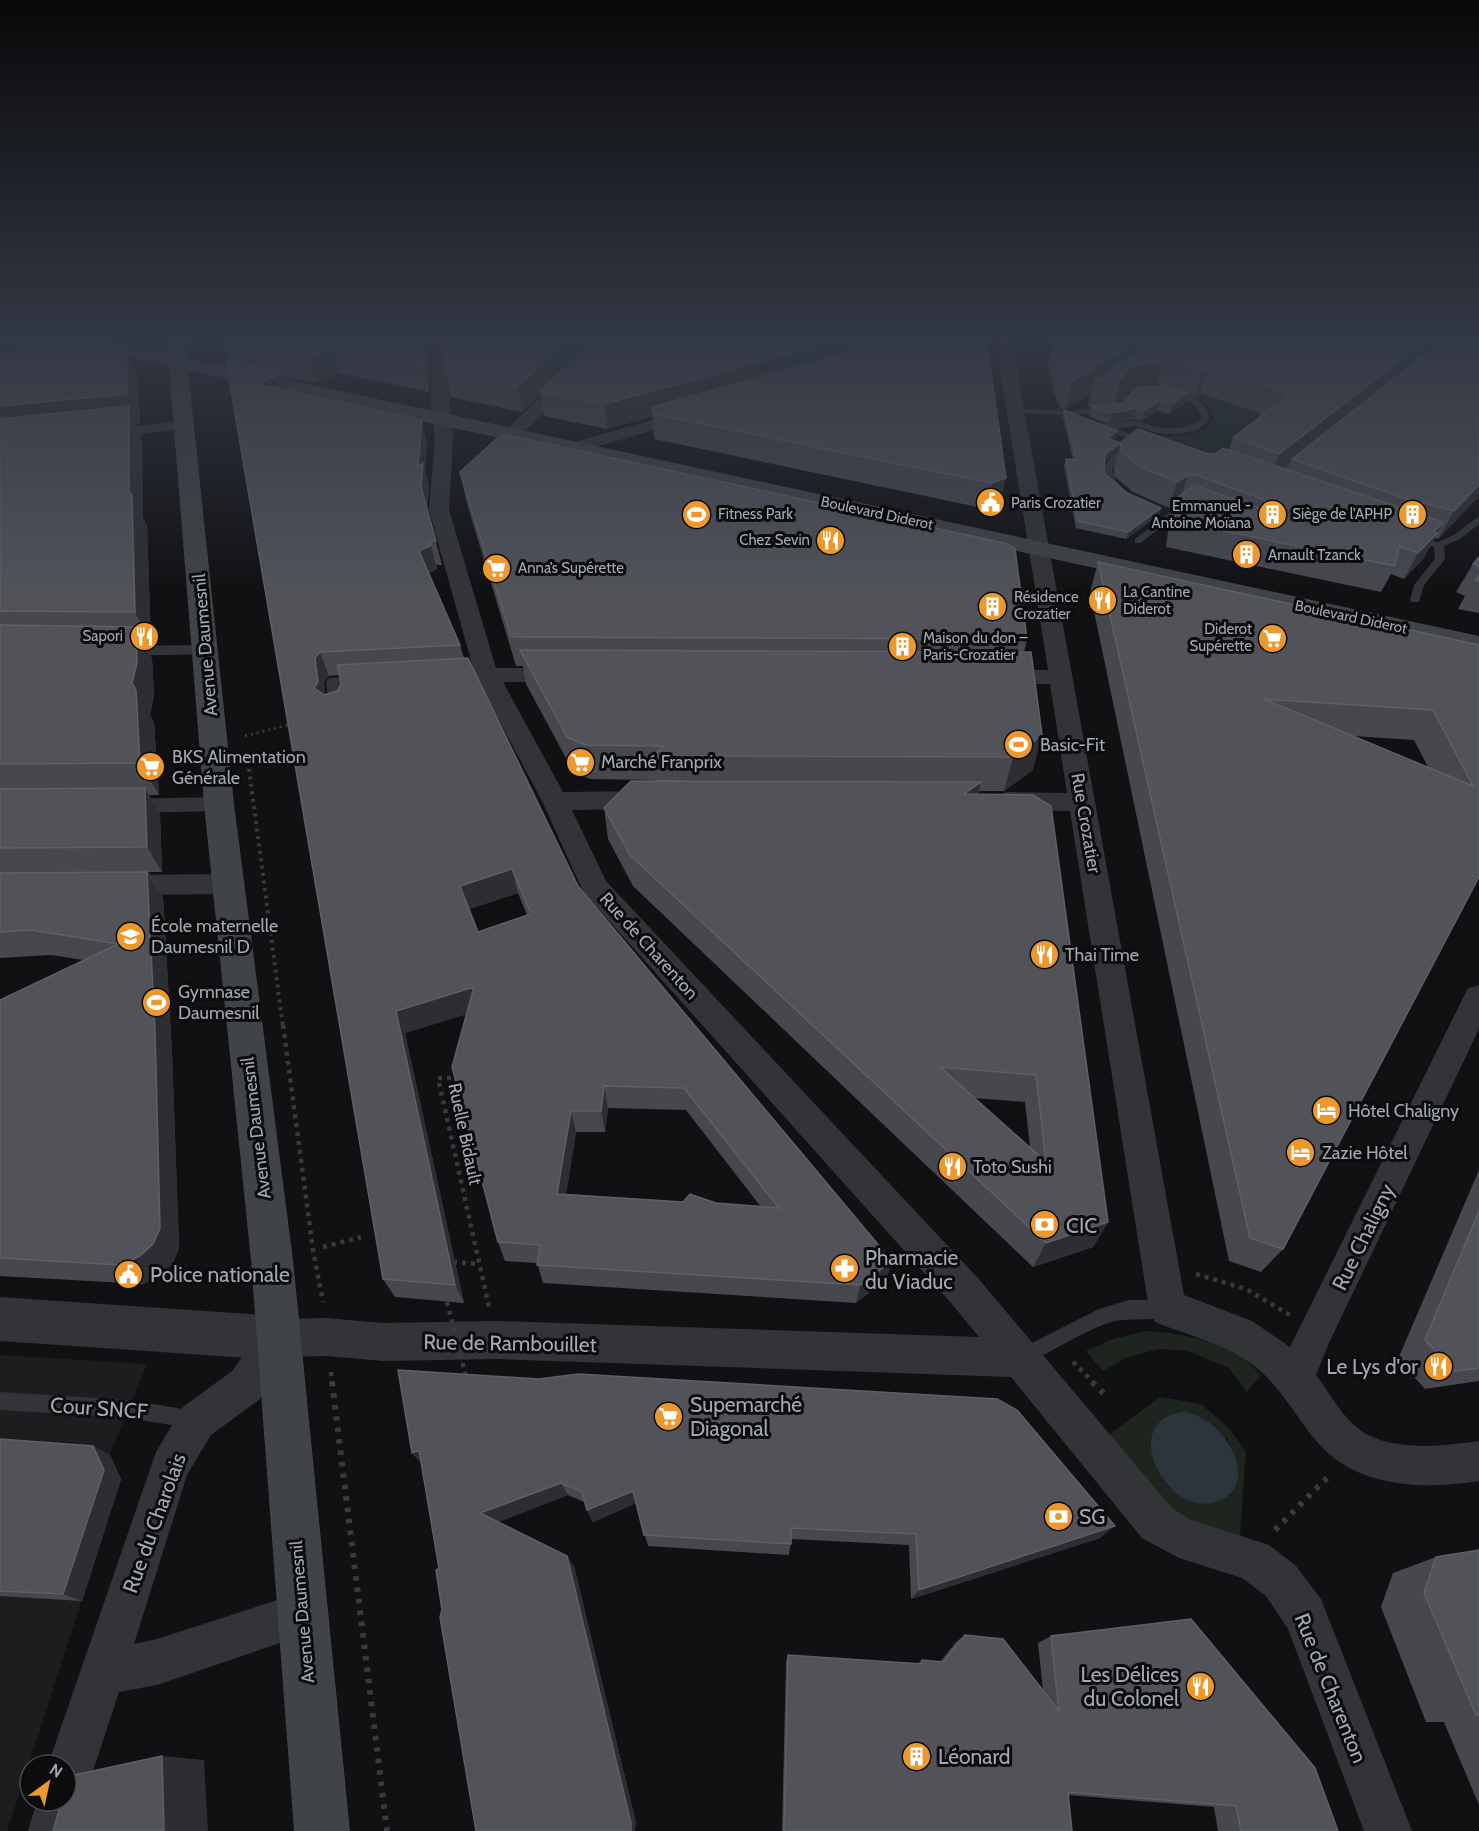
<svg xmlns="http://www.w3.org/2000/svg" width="1479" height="1831" font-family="Cabin,sans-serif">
	<rect width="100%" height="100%" fill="#111113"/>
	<path fill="#1d1d1f" d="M0,1355L147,1364L109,1456L121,1479L7,1831H0Z"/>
	<path fill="#1d251e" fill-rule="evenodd" d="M1196,392L1261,414L1266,411L1285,417L1230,462L1156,435C1176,436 1202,439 1214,419L1210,406L1194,397Z
		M1146,1331C1178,1333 1213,1339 1241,1356C1248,1361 1255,1369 1261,1375L1247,1392L1229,1368L1188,1351L1159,1349L1128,1357L1103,1371L1086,1351L1113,1339Z
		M1160,1397L1201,1404L1229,1428L1246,1452L1240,1536L1171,1513L1107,1436ZM1227,1438C1258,1497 1203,1528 1163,1480Z"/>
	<path fill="#2b353b" d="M1183,1412C1225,1416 1262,1483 1219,1501C1167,1522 1116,1420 1183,1412Z"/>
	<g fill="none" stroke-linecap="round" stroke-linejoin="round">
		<path stroke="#383b3e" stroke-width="3" stroke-dasharray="2 4" stroke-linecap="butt" d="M245,736L292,724"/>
		<path stroke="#383b3e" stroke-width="4" stroke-dasharray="3 4.5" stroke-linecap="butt" d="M249,769L283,1027"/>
		<path stroke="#383b3e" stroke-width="4.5" stroke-dasharray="4 5" stroke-linecap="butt" d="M283,1025L313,1250L323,1302
			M460,1078H438L489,1307
			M323,1247L361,1237
			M453,1262L480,1264
			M1196,1274L1246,1289L1290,1315
			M1073,1362L1094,1383
			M331,1372L332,1383"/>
		<path stroke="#383b3e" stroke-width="6" stroke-dasharray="4.5 7" stroke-linecap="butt" d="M332,1382L387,1831
			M1092,1382L1108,1398
			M1275,1530L1331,1474"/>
		<path fill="#323437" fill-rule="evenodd" d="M186,337H194L195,346L180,363H174V359L187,346Z
			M1149,389L1153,391L1152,393L1127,399L1121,411H1118L1068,415L1017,413L1013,411L1017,409L1068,411L1114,407L1122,395Z
			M1165,391C1183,390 1209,400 1209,420L1198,430L1177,434L1157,433L1134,426L1117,429L1147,441V445L1144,446L1097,425L1101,423C1113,426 1121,421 1133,421C1141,421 1149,425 1156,427C1172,430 1188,429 1201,419C1200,401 1180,398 1165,395Z
			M1128,443L1135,445L1116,461L1112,469L1115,480L1122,488L1118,491L1108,483L1103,469L1110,457Z
			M1184,501L1192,505L1185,507L1141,543H1135V539Z
			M1479,516V524L1460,539L1444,546L1445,559L1424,585L1419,602H1411L1410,600L1414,585L1435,559L1434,547L1411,541V537L1438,542L1454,535Z
			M1129,1300H1166L1172,1303L1175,1309L1172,1315C1153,1323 1129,1316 1108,1323C1081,1333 1054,1350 1028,1363L1022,1366L1016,1363L1013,1357L1016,1351L1099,1309Z
			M0,1392L129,1400L195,1411L202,1413L204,1420L202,1427L195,1429L129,1418L0,1410Z"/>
		<path fill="#323437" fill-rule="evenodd" d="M185,421L190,422L191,425L190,428L111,437L104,433L111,429Z
			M206,645L212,646L214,650L212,654L119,656L111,651L119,646Z
			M367,676L373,677L376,681L373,685L344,687L347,710L344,714L334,717L328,715L325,711L329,707L326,682L329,678Z
			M219,797L226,799L229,804L226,809L219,811L127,813L120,811L117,806L120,801L127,799Z"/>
		<path fill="#323437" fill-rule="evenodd" d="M433,337H449V400L453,438L449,510L496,668H561L569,670L573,675L569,680L561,682H503L563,792L648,791L657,794L661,800L657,806L648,809L572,810L606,881L977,1277L1172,1508L1189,1519L1269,1545L1296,1566L1321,1599L1412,1831H1364L1288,1629L1266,1596L1242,1578L1179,1558L1142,1538L1011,1377L497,1359L383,1361L326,1356L289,1357L260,1399L211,1435L187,1475L134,1644L157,1639L302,1592L318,1598L324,1614L318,1630L157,1685L119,1692L84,1798L85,1801L76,1831H28L37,1801H66V1765H48L156,1452L183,1407L232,1371L266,1325L279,1319L326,1318L383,1323L497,1321L979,1337L951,1303L585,894L581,887L542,801L475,675L429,510L435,438L431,400Z
			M605,337H622L518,438H506L503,434L506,430Z
			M995,337H1011L1184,1295L1252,1321L1290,1347L1468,988L1479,985V1029L1328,1345L1316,1375C1331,1395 1346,1424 1368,1435C1401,1451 1444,1446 1479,1441V1481C1424,1490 1357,1488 1318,1443C1297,1419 1283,1390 1258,1369C1227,1343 1191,1337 1155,1322L1149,1309L1070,811L1007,810L998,807L994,801L998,795L1007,792L1067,793L1050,684H994L986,682L982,677L986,672L994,670H1048Z
			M691,409L697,410L700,414L697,418L574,453L568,452L565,448L568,444Z
			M228,874L238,877L242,884L238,891L228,894L116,895L106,892L102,885L106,878L116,875Z"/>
		<path fill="#323437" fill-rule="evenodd" d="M0,1297L279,1316L295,1322L301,1338L295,1354L279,1360L0,1341Z"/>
		<path fill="#404347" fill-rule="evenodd" d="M54,337H88L168,354L166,337H184L187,358L1479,636V652L188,370L234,804L293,1260L350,1831H294L251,1260L204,804L169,366L63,342L57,341Z"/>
		<path stroke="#383b3e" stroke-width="4.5" stroke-dasharray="4 5" stroke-linecap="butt" d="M447,1302L466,1377"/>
	</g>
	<path fill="#47484e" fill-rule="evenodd" d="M0,337H66L70,346L66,347L126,349L138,378L140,423L136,424L142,436L143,518L147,526L151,644H145L152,659L154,695L150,715L154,723L159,795H149L160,814L162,872H148L163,897L172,1053L179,1248L173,1263L161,1275L143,1284L0,1276V1000L84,960L51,955L0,958Z
		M431,337L429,392L340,373L316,383L285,377L289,391L427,442L425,472L429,487L427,508L442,565H436L437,569L429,573L460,645L464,658L578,886L887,1279L856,1303L543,1283L537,1263L505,1261L498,1242L466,1014L405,1033L464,1303L395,1297L383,1279L230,361L222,341ZM339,675L341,685L337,691L325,695L324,682L329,676ZM518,893L527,915L478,932L469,909ZM608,1108L686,1110L761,1207L566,1194L576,1132H605Z
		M986,337L1000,505L987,509L654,439L653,416L607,429L544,416L541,394L522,412L451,397L446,372Z
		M1054,337H1479V496L1438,539L1435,538L1423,559L1404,579L1391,574L1381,592L1166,547L1169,524L1176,503L1169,508L1133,492L1114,476V467L1121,442L1208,454H1215L1229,450L1233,438L1264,415L1200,393L1195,397L1187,394L1184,404L1168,414L1157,410L1142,421L1134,419L1108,424L1089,416L1091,407H1088L1091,393L1066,409L1060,408L1059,403H1057L1048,363ZM1137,389L1124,403L1115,404L1120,396L1129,391Z
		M1064,410L1117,431L1115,438L1112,440L1119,449L1105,460L1104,473L1127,493L1161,508L1159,515L1126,539L1076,528L1064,465L1066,459H1073L1063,417Z
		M460,472L1027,639L1024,652L1033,770L1004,791H979L978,794L1108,1222L1093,1247L1033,1267L633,886L608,839L604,808L655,781V780L590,779L573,771L526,684L523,666H516L466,500ZM975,1098L1025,1102L1030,1147Z
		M1479,557V613L1458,609L1465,596L1456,592L1473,564Z
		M1098,562L1479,645V877L1283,1249L1261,1272L1229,1261L1090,592ZM1353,736L1414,740L1428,767Z
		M1479,1170V1381L1425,1389L1398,1359Z
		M0,1439L93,1446L110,1455L121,1479L82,1601L0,1596Z
		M412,1453L1100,1538L911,1599L909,1545L791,1539L789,1555L648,1546L636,1503L593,1522L587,1510L586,1503L568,1495L498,1522L574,1566L636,1823L442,1610L439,1568L421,1463Z
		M1479,1550V1805L1444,1722H1426L1381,1607L1393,1573L1436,1557Z
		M965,1635L1043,1690L1038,1643L1051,1636L1338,1831H1218L1214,1807L1068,1795L1072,1831H782L786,1662L788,1655L917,1664L922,1660L940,1662L956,1642Z"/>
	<path fill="#2d2e32" d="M0,337H66L70,346L0,367Z
		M425,337H431L429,392L424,367Z
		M573,337H602L540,391L541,394L522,412L518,386Z
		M851,337H927L653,414V416L607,429L605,404Z
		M1145,337H1178L1094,381L1091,393L1066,409L1072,382Z
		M1447,341L1435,367L1292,459L1289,465L1269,481L1279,454L1419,346Z
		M333,348L340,373L316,383L309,359Z
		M126,349L138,378L140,423L136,424L142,436L143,518L147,526L151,644L135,612L129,492L0,438V406Z
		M1163,361L1156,387L1129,391L1120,396L1114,405L1121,379L1127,370L1137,365Z
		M1208,367L1200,393L1195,397L1203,371Z
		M283,373L290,395L257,384Z
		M1187,393L1184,404L1168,414L1172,404Z
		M1161,400L1157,410L1142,421L1145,410Z
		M1137,408L1134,419L1108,424L1111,413Z
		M422,420L427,442L425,472L429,487L427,511L421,487L418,465Z
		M1117,431L1115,438L1105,444L1107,438Z
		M1121,443L1119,449L1104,461L1105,454Z
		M1188,475L1180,500L1177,498L1176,503L1169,508L1177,482Z
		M1006,478L1000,505L987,509L992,483Z
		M1479,485V496L1438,539L1454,511Z
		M1161,508L1159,515L1126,539L1128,532Z
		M1443,522L1423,559L1404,579L1418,553L1434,532Z
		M430,541L437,569L425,575L419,551Z
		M136,627L152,659L154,695L150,715L154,723L159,795L140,763L132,683Z
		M320,652L329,676L324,682L327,706L314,688L315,658Z
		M1042,735L1033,770L1004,791L1013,757Z
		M981,782L974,813L964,794Z
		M145,788L160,814L162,872L147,847Z
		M512,869L518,893L467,910L460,886Z
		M147,872L163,897L172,1053L179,1248L173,1263L161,1275L143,1284L122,1265Z
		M474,987L481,1010L405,1033L464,1303L455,1285L396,1011Z
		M604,1086L608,1108L605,1132L601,1111Z
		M571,1111L576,1132L563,1213L557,1194Z
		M1108,1222L1093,1247L1033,1267L1046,1243Z
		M892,1261L887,1279L856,1303L860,1285Z
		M93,1446L110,1455L121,1479L82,1601L63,1594Z
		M419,1450L424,1466L412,1453Z
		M561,1483L568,1495L490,1525L480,1513Z
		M633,1491L637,1503L593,1522L587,1510Z
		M1115,1526L1100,1538L911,1599L919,1590Z
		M567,1556L574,1566L636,1823L635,1831H631Z
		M162,1756L204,1760L208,1831H164Z"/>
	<path fill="#515359" stroke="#5e6067" stroke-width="1.5" fill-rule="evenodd" d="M222,337H425L424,367L333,348L309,359L222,341Z
		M446,337H573L518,386L446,372Z
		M598,337H851L605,404L540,391Z
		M904,337H986L1006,478L992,483L653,414L652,407Z
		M1054,337H1145L1072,382H1066L1065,377H1062Z
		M1163,337H1479V349L1447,341L1419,346L1279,454L1233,438L1290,394L1208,367L1203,371L1191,366L1163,361L1137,365L1127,370L1121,379L1094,381Z
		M104,344L126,349L127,394L0,406V353Z
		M1446,350L1479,357V485L1454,511L1403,498L1292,459L1427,353Z
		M226,361L283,373L257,384L422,420L418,465L423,464L421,487L436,541H430L431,545L419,551L460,645L320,652L315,658L318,682L314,688L324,695L337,691L341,685L338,665L468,658L578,886L892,1261L860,1285L537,1265L540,1245L498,1242L452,1067L474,987L396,1011L455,1285L383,1279ZM512,869L531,914L478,932L460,886ZM604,1086L684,1088L779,1208L716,1203L690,1194L683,1202L557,1194L571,1111H601Z
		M1147,386L1171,388L1187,393L1172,404L1161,400L1145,410L1137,408L1111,413L1091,406L1124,403L1134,390Z
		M129,406V492L132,494L135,612L0,611V419Z
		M1064,410L1117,431L1107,438L1121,443L1105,454L1104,473L1127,493L1161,508L1128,532L1078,521L1066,459L1077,460Z
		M1138,429L1208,454H1215L1223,448L1443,522L1434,532L1437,533L1418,553L1399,546L1395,566L1175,521L1177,498L1194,485L1291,519L1302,516L1301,513L1196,475H1188L1177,482L1141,467L1121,451V442Z
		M502,434L1008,544L1015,549L1027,639L511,637L460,472Z
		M1479,557V566L1473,564Z
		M1098,562L1479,645V877L1283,1249L1250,1238ZM1264,699L1433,710L1473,786Z
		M1479,575V581L1475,580Z
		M0,625L136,627L137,663L132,683L136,690L140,763L0,764Z
		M520,650L1031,652L1042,735L1013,757L653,756L663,746L585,745L567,737Z
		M631,781L981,782L964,794L1033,795L1051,806L1108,1222L1046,1243L630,855L604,808ZM940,1067L1036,1075L1046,1162Z
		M145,788L147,847L0,848V789Z
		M147,872L155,1030L160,1228L153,1244L140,1256L122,1265L0,1258V1000L118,944L31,930L0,932V873Z
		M1479,1211V1368L1455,1371L1425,1340Z
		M398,1370L539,1379L578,1374L997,1399L1017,1410L1115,1526L919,1590L916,1534L791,1528V1544L644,1535L633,1491L587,1510L582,1492L561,1483L480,1513L567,1556L631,1823V1831H476L440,1617L442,1610L436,1570L439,1568L419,1450L412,1453Z
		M0,1439L93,1446L104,1470L63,1594L0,1591Z
		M1479,1550V1715H1476L1424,1593L1436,1557Z
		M1191,1619L1315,1768L1338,1831H1241L1236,1806L1068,1792L1072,1831H784L788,1655L922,1664V1660L943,1662L965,1635L1003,1639L1059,1711L1051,1636Z
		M162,1756L164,1831H53L62,1801H66V1788L70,1776Z"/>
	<linearGradient id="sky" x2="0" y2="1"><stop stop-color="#09090a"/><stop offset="0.57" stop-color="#323844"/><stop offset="1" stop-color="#323844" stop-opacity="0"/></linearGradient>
	<rect width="1479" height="593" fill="url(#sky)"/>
	<defs>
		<symbol id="civic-disc" viewBox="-11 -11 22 22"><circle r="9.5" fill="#ed982f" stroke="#0c0c0d"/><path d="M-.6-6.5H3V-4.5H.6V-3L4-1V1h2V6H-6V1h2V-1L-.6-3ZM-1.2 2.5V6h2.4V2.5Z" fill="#fff"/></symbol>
		<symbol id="stadium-disc" viewBox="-11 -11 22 22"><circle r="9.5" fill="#ed982f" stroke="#0c0c0d"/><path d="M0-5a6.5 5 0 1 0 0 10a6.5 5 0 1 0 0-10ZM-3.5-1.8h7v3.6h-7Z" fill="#fff"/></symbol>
		<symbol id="building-disc" viewBox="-11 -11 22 22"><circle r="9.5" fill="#ed982f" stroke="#0c0c0d"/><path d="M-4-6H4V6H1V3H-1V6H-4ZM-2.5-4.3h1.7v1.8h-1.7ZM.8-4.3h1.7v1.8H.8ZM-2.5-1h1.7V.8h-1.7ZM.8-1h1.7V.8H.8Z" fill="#fff"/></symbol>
		<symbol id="restaurant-disc" viewBox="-11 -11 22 22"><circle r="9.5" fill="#ed982f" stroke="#0c0c0d"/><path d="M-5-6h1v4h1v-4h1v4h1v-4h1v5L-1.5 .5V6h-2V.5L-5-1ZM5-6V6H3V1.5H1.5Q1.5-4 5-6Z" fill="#fff"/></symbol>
		<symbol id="supermarket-disc" viewBox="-11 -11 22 22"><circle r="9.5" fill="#ed982f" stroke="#0c0c0d"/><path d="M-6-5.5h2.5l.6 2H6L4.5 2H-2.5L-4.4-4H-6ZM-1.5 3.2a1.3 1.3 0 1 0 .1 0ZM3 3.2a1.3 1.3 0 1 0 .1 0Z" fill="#fff"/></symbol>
		<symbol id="school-disc" viewBox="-11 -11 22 22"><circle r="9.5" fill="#ed982f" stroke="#0c0c0d"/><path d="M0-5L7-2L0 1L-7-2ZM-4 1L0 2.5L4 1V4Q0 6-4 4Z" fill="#fff"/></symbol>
		<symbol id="hotel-disc" viewBox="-11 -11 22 22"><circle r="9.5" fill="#ed982f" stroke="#0c0c0d"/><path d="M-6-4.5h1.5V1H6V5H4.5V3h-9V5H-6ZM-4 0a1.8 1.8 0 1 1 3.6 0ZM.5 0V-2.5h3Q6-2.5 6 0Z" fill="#fff"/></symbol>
		<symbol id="bank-disc" viewBox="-11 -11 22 22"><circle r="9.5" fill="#ed982f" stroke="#0c0c0d"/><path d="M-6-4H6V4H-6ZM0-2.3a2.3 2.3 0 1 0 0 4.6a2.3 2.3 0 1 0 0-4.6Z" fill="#fff"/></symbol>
		<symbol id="pharmacy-disc" viewBox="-11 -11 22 22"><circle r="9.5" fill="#ed982f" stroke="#0c0c0d"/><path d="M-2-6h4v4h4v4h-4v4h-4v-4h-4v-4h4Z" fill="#fff"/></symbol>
	</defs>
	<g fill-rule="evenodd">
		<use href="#civic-disc" x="974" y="486" width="33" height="33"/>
		<use href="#stadium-disc" x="680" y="498" width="33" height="33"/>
		<use href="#building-disc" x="1396" y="498" width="33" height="33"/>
		<use href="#building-disc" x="1256" y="498" width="33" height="33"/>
		<use href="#restaurant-disc" x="814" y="524" width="33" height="33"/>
		<use href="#building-disc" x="1230" y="538" width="33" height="33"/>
		<use href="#supermarket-disc" x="480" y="552" width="33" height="33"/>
		<use href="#restaurant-disc" x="1086" y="584" width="33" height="33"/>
		<use href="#building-disc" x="976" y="590" width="33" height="33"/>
		<use href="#restaurant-disc" x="128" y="620" width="33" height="33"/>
		<use href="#supermarket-disc" x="1256" y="622" width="33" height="33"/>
		<use href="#building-disc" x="886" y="630" width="33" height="33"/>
		<use href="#stadium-disc" x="1002" y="728" width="33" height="33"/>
		<use href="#supermarket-disc" x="564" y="746" width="33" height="33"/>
		<use href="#supermarket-disc" x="134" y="750" width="33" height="33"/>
		<use href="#school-disc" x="114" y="920" width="33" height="33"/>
		<use href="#restaurant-disc" x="1028" y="938" width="33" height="33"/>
		<use href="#stadium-disc" x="140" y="986" width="33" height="33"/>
		<use href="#hotel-disc" x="1310" y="1094" width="33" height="33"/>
		<use href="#hotel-disc" x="1284" y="1136" width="33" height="33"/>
		<use href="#restaurant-disc" x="936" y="1150" width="33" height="33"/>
		<use href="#bank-disc" x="1028" y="1208" width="33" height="33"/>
		<use href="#pharmacy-disc" x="828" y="1252" width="33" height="33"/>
		<use href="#civic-disc" x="112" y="1258" width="33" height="33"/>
		<use href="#restaurant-disc" x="1422" y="1350" width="33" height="33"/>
		<use href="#supermarket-disc" x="652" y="1400" width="33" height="33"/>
		<use href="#bank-disc" x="1042" y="1500" width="33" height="33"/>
		<use href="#restaurant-disc" x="1184" y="1670" width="33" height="33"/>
		<use href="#building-disc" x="900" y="1740" width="33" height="33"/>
	</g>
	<g text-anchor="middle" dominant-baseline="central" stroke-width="6" stroke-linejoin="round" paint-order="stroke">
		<g font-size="15" fill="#a3a9b3" stroke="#0c0c0d" text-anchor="start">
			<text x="1011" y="503">Paris Crozatier</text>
			<text x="1251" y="506" text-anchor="end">Emmanuel -<tspan x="1251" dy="17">Antoine Moïana</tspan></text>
			<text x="718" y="514">Fitness Park</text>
			<text x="1392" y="514" text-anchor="end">Siège de l'APHP</text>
			<text x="810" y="540" text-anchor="end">Chez Sevin</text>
			<text x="1268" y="555">Arnault Tzanck</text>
			<text x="518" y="568">Anna’s Supérette</text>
			<text x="1123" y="592">La Cantine<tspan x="1123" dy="17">Diderot</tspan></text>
			<text x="1014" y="597">Résidence<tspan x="1014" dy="17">Crozatier</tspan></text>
			<text x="1252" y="629" text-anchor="end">Diderot<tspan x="1252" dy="17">Supérette</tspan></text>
			<text x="123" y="636" text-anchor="end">Sapori</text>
			<text x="923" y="638">Maison du don –<tspan x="923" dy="17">Paris-Crozatier</tspan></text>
		</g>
		<g font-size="15" fill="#a3a9b3" stroke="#0c0c0d">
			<text transform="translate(877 513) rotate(12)">Boulevard Diderot</text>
			<text transform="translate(1351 617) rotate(12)">Boulevard Diderot</text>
		</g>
		<g font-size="18" fill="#a3a9b3" stroke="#0c0c0d">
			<text transform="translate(205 645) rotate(-95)">Avenue Daumesnil</text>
			<text transform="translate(1086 823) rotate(80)">Rue Crozatier</text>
			<text transform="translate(649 946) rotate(48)">Rue de Charenton</text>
			<text transform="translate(256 1128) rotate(-97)">Avenue Daumesnil</text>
			<text transform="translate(465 1134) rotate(78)">Ruelle Bidault</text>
			<text transform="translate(302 1612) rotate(-95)">Avenue Daumesnil</text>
		</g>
		<g font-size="18" fill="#a3a9b3" stroke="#0c0c0d" text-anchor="start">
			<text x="1040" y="745">Basic-Fit</text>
			<text x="172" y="757">BKS Alimentation<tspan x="172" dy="21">Générale</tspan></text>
			<text x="601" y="762">Marché Franprix</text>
			<text x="151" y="926">École maternelle<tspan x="151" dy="21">Daumesnil D</tspan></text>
			<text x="1065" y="955">Thai Time</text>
			<text x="178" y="992">Gymnase<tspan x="178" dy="21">Daumesnil</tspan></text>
			<text x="1348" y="1111">Hôtel Chaligny</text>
			<text x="1322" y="1153">Zazie Hôtel</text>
			<text x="973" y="1167">Toto Sushi</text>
		</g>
		<g font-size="21" fill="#a3a9b3" stroke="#0c0c0d" text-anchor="start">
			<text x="1066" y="1225">CIC</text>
			<text x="865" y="1257">Pharmacie<tspan x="865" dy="24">du Viaduc</tspan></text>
			<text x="150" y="1274">Police nationale</text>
			<text x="1418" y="1366" text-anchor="end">Le Lys d'or</text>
			<text x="690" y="1404">Supemarché<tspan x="690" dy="24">Diagonal</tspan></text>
			<text x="1079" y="1516">SG</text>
			<text x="1179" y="1674" text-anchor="end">Les Délices<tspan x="1179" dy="24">du Colonel</tspan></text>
			<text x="938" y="1756">Léonard</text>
		</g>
		<g font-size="21" fill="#a3a9b3" stroke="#0c0c0d">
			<text transform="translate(1363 1237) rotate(-64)">Rue Chaligny</text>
			<text transform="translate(510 1343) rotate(1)">Rue de Rambouillet</text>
			<text transform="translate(99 1408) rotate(4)">Cour SNCF</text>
			<text transform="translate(154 1523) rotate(-70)">Rue du Charolais</text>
			<text transform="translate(1331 1688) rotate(68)">Rue de Charenton</text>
		</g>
	</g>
	<g transform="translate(48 1783) rotate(33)"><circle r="28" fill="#0c0c0d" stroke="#484b4f" stroke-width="1.5"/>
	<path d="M0-4.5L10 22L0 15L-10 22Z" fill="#ed982f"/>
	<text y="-9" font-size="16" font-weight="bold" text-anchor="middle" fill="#a3a9b3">N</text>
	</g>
</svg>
